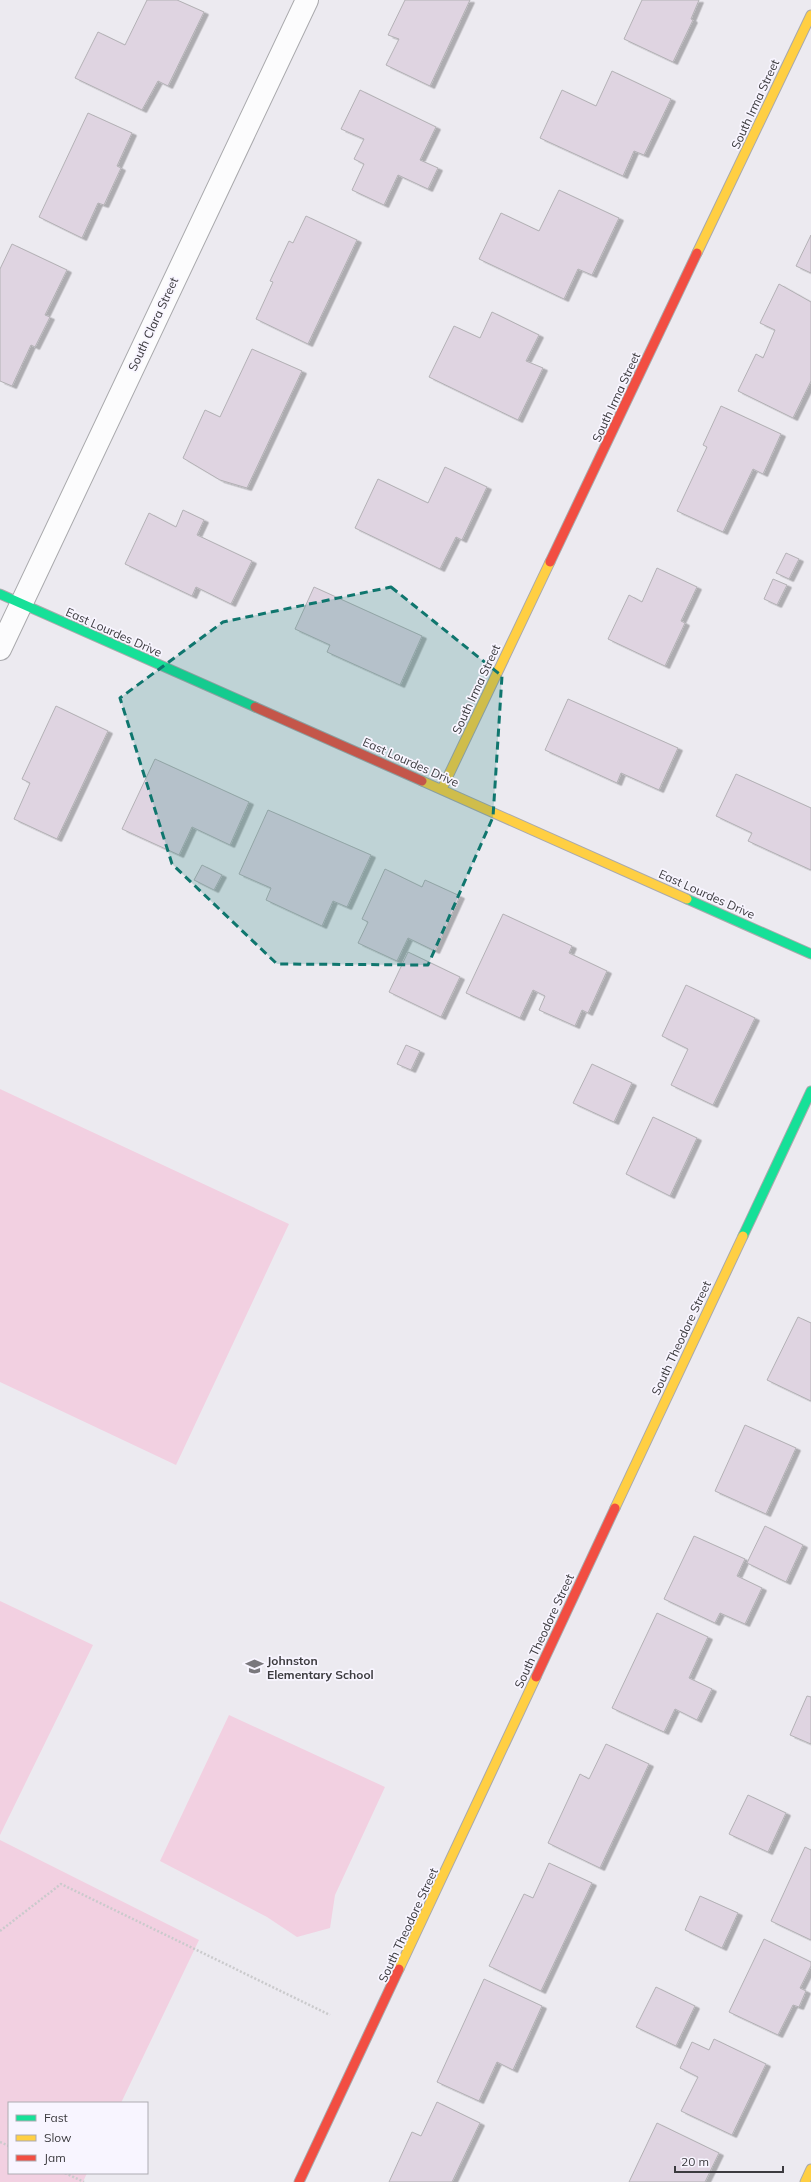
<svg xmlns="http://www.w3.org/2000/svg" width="811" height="2182" font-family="Mulish,sans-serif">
	<defs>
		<filter id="shadow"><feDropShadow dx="4.5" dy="2.5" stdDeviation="0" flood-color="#0004"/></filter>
	</defs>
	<rect width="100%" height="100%" fill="#eceaf0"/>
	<path fill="#f2d0e1" d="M0,1089L289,1224L176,1465L0,1382Z
		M0,1601L93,1645L0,1835Z
		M229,1715L385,1787L335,1895L330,1928L297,1937L267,1917L160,1861Z
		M0,1840L199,1940L121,2103H9V2173H87L83,2182H0Z"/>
	<path fill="#dfd4e1" stroke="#b3b1b5" filter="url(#shadow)" d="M147,0H177L204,12L168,86L158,81L142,110L75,78L98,32L125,45Z
		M405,0H470L430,86L386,65L399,39L388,35Z
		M642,0H699L691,19L693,20L673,62L624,39Z
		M612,71L671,99L644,155L634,151L623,176L540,138L562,90L596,106Z
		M360,90L436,127L420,160L438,168L428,189L398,175L384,205L352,190L364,164L354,159L364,139L341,129Z
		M88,113L132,133L117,166L121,168L104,205L98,203L82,238L39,217Z
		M559,190L619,218L592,275L578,269L564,299L479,259L501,213L539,231Z
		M306,216L357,240L308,344L256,319L273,282L270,281L289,241L293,243Z
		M811,235V273L796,266Z
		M12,244L67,270L45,315L50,317L35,347L31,345L12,386L0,381V269Z
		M779,284L811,302V381L793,418L738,391L756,354L763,358L775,330L760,323Z
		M492,312L539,335L526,361L543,368L518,420L429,377L454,326L480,338Z
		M252,349L302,371L247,488L220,480L183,458L205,410L220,417Z
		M721,406L781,434L763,474L753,469L723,532L677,511L707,447L703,445Z
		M445,467L487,487L462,540L456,537L440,569L355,528L378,479L428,503Z
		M183,510L204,520L197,535L252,561L231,604L196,587L192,596L125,564L149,513L176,527Z
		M786,553L799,559L789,579L776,573Z
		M657,568L697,587L681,621L685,623L665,666L608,639L629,595L642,602Z
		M773,579L787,585L777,605L764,599Z
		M314,587L422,636L400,685L327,652L330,645L295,629Z
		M568,699L678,748L659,790L621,773L617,783L545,750Z
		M56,706L108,731L57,839L14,819L30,783L22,779Z
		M155,759L249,802L230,845L192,827L179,855L122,829Z
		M736,774L811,808V870L748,841L752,833L716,816Z
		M268,810L371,855L347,907L333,901L322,926L266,900L271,888L239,874Z
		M202,865L222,875L214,890L194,880Z
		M385,869L422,887L425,880L460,896L435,951L408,938L397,961L358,943L368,922L362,919Z
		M503,914L572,946L569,953L607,971L588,1013L582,1010L575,1026L539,1010L545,996L533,990L520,1018L466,993Z
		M408,952L460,977L441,1017L389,992Z
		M686,985L755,1018L713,1105L671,1085L688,1049L662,1036Z
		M406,1045L420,1051L411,1070L397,1064Z
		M592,1064L632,1083L614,1122L573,1103Z
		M653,1117L697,1138L670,1196L626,1174Z
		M798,1317L811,1323V1401L767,1380Z
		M745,1425L796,1448L766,1514L715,1491Z
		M765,1526L803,1545L786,1582L747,1563Z
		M694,1536L745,1559L737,1576L762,1588L745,1624L720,1613L715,1623L664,1599Z
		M657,1613L708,1637L689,1678L712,1689L697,1720L675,1709L664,1732L612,1708Z
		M807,1696L811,1697V1744L790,1735Z
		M606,1744L649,1764L600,1868L548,1843L580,1774L589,1779Z
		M748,1795L786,1813L768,1852L729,1834Z
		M805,1847L811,1850V1940L771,1921Z
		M549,1863L592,1883L541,1991L489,1966L524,1894L533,1898Z
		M700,1896L738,1913L722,1948L685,1930Z
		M764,1939L811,1962V1966L800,1988L806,1991L799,2007L793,2005L778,2035L729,2012Z
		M484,1979L542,2006L513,2070L497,2062L479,2101L437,2082Z
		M656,1987L695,2006L676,2046L636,2027Z
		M714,2039L766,2064L732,2135L681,2111L698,2077L680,2068L692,2042L709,2050Z
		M437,2102L480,2123L452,2182H389L412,2132L421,2136Z
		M657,2123L719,2153L705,2182H629Z"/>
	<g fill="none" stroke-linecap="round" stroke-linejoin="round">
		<defs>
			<path id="street" d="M0,649L307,0"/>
			<path id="fast" d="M0,594L255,707
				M687,899L811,954
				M743,1236L811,1091"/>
			<path id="slow" d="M697,253L811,15
				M422,781L687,899
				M442,789L550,562
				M615,1508L743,1236
				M399,1969L536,1677
				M805,2182L811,2169"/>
			<path id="jam" d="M550,562L697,253
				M255,707L422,781
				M536,1677L615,1508
				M299,2182L399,1969"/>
		</defs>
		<use href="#street" stroke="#a9a9ac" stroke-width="24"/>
		<use href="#fast" stroke="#a9a9ac" stroke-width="11"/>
		<use href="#slow" stroke="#a9a9ac" stroke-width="11"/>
		<use href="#jam" stroke="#a9a9ac" stroke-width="11"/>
		<path stroke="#cacacc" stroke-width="2.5" stroke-dasharray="2 2" stroke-linecap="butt" d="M0,1931L61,1884L330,2015
			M0,2142L9,2146
			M65,2173L84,2182"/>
		<use href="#street" stroke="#fcfcfd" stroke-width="22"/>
		<use href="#fast" stroke="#16e098" stroke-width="9"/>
		<use href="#slow" stroke="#ffcf43" stroke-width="9"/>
		<use href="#jam" stroke="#f24e42" stroke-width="9"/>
	</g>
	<path fill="#0f766e" fill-opacity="0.2" stroke="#0f766e" stroke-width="3" stroke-dasharray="8 5" stroke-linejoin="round" d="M391,587L502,676L493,817L428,965L277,964L172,864L120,698L223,622Z"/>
	<defs>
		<symbol id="school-bare" viewBox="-9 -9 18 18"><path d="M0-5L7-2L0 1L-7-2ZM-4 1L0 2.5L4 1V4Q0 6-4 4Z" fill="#7a787d" stroke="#f8f5ff" stroke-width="2.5" paint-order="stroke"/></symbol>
	</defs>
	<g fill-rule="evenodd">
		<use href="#school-bare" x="242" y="1654" width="25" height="25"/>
	</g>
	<g text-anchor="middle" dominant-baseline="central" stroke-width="3.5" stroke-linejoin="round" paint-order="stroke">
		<g font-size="12" fill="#3c3b3f" stroke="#f8f5ff">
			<text transform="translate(755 104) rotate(-65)">South Irma Street</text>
			<text transform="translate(153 324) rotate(-65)">South Clara Street</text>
			<text transform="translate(616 397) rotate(-65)">South Irma Street</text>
			<text transform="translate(114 632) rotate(24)">East Lourdes Drive</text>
			<text transform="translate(476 689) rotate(-65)">South Irma Street</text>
			<text transform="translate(411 762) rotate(24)">East Lourdes Drive</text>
			<text transform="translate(707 894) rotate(24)">East Lourdes Drive</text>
			<text transform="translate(681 1338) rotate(-65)">South Theodore Street</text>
			<text transform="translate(544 1631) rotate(-65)">South Theodore Street</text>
			<text transform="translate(408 1925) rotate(-65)">South Theodore Street</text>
		</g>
		<g font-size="12" font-weight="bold" fill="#3c3b3f" stroke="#f8f5ff" text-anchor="start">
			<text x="267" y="1660">Johnston<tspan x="267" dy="14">Elementary School</tspan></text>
		</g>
	</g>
	<rect x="8" y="2102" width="140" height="72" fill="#f8f5ff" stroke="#adabb2"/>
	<rect x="16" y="2115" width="20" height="6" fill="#16e098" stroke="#adabb2"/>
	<text x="44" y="2122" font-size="12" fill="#3c3b3f">Fast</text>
	<rect x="16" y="2135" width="20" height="6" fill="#ffcf43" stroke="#adabb2"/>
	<text x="44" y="2142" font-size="12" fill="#3c3b3f">Slow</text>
	<rect x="16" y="2155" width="20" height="6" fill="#f24e42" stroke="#adabb2"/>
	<text x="44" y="2162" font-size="12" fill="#3c3b3f">Jam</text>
	<path d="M675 2166v6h108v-6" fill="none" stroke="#3c3b3f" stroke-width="2"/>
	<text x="681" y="2166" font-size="12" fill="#3c3b3f" stroke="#f8f5ff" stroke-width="3" paint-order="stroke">20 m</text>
</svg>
